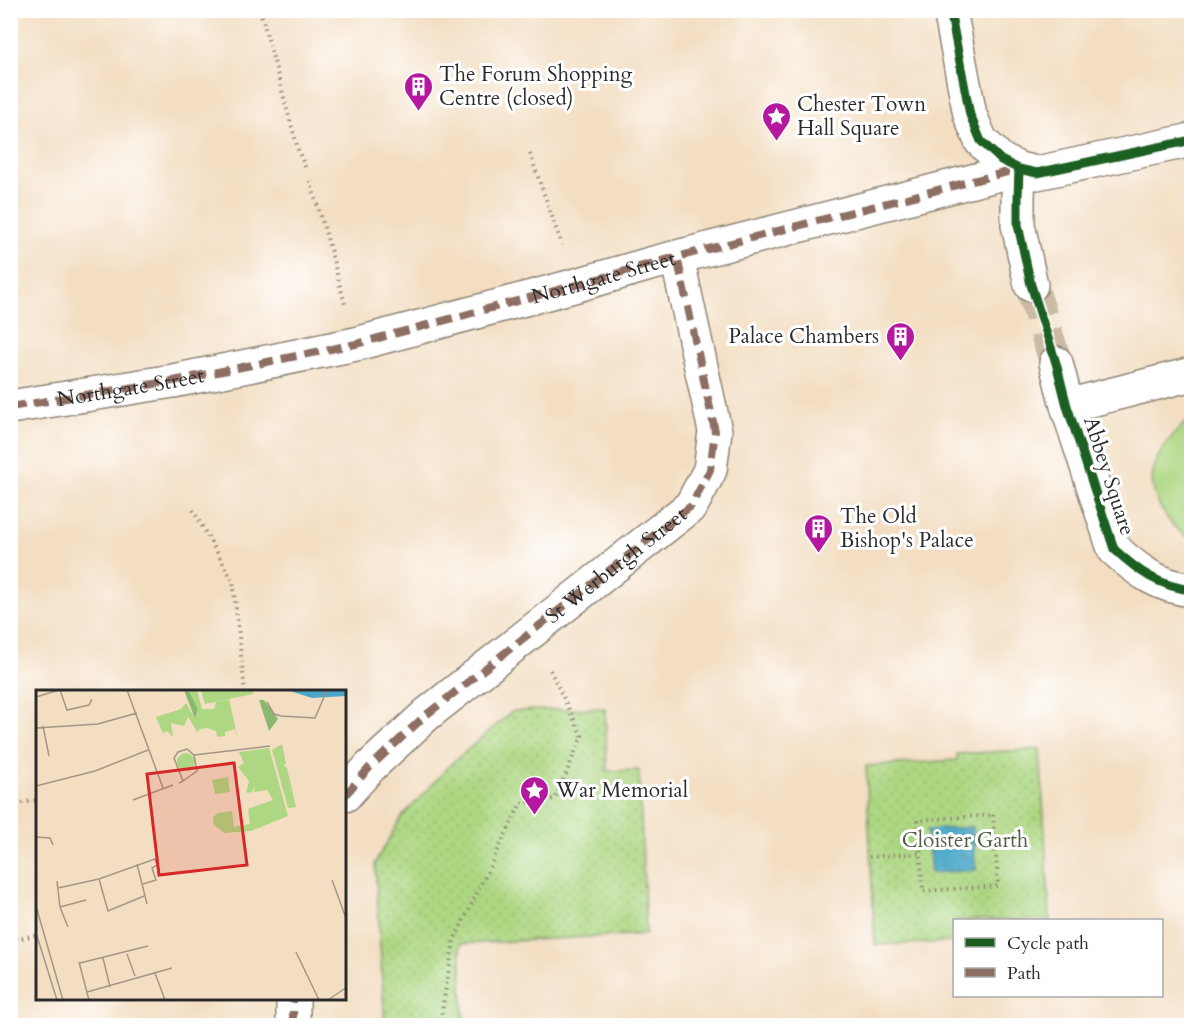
<svg xmlns="http://www.w3.org/2000/svg" width="1202" height="1036" font-family="Cardo,serif">
	<defs>
		<pattern id="garden-dots" width="8" height="8" patternUnits="userSpaceOnUse" patternTransform="scale(1.5)"><rect width="8" height="8" fill="#add782"/><path d="M2 2h.1M6 6h.1" fill="none" stroke="#95b970" stroke-width="1.8" stroke-linecap="round"/></pattern>
		<pattern id="water-ripples" width="26" height="14" patternUnits="userSpaceOnUse" patternTransform="scale(1.5)"><rect width="26" height="14" fill="#4aa7c8"/><path d="M2 4q2-2 4 0t4 0M15 11q2-2 4 0t4 0" fill="none" stroke="#3e88a3"/></pattern>
	</defs>
	<rect width="100%" height="100%" fill="#fff"/>
	<filter id="ink" filterUnits="userSpaceOnUse"><feTurbulence type="fractalNoise" baseFrequency=".0167" numOctaves="2"/><feDisplacementMap in="SourceGraphic" scale="12" xChannelSelector="R" yChannelSelector="G"/><feConvolveMatrix kernelMatrix="1 2 1 2 8 2 1 2 1" color-interpolation-filters="sRGB"/></filter>
	<filter id="wash" filterUnits="userSpaceOnUse"><feTurbulence type="fractalNoise" baseFrequency=".008" numOctaves="4" result="noise"/><feDisplacementMap in="SourceGraphic" scale="24" xChannelSelector="R" yChannelSelector="G"/><feGaussianBlur stdDeviation="1.35" result="paint"/><feColorMatrix in="noise" values="0 0 0 0 0 0 0 0 0 0 0 0 0 0 0 0 0 1.4 0 .05"/><feComposite in="paint" operator="in"/></filter>
	<g filter="url(#wash)">
		<rect width="100%" height="100%" fill="#f3dec2"/>
		<path fill="#add782" stroke="#6c8156" stroke-width="1.5" d="M1191,419V538C1187,536 1182,534 1179,531C1164,518 1149,492 1153,472C1156,453 1176,429 1191,419Z"/>
		<path fill="url(#garden-dots)" stroke="#6c8156" stroke-width="1.5" d="M605,708L607,771L639,770L646,934L460,944L464,1025H385L375,863L401,818L452,763L513,711Z
			M1040,749L1050,920H954V942L875,945L866,766L957,760V754Z"/>
		<path fill="url(#water-ripples)" stroke="#3a697a" stroke-width="1.5" d="M972,827L976,870L931,873L927,830Z"/>
	</g>
	<g filter="url(#ink)">
		<g fill="none" stroke-linecap="round" stroke-linejoin="round">
			<path stroke="#cbbaa4" stroke-width="33" stroke-dasharray="33 16" stroke-linecap="butt" d="M1031,285L1056,363"/>
			<defs>
				<path id="pedestrian" d="M10,407L173,381L356,344L577,285L650,264L1019,169
					M345,795L370,767L426,715L691,506L710,470L715,431L677,257
					M293,1026V998"/>
				<path id="minor" d="M950,10L970,115L981,141L1001,160L1019,169L1037,173L1192,140
					M1019,169L1018,198V225L1031,285
					M1056,363L1067,406L1114,549C1138,571 1158,586 1192,590
					M1067,406L1192,374"/>
			</defs>
			<use href="#pedestrian" stroke="#8f8476" stroke-width="36"/>
			<use href="#minor" stroke="#8f8476" stroke-width="36"/>
			<path stroke="#8f8476" stroke-width="4" stroke-dasharray="1.5 4.5" stroke-linecap="butt" d="M260,10L299,153L307,171
				M530,154L562,245
				M310,181L325,230L345,304
				M193,510L233,581L245,691
				M10,805L38,800
				M993,815L998,886L923,891L918,820Z
				M974,846L995,845
				M869,857L921,853
				M10,940L38,935
				M442,1026V1011L454,940L521,803L555,799L582,736L550,670"/>
			<use href="#pedestrian" stroke="#fff" stroke-width="33"/>
			<use href="#minor" stroke="#fff" stroke-width="33"/>
			<g stroke="#8d6e63" stroke-width="8" stroke-dasharray="15 8" stroke-linecap="butt">
				<path id="s1" d="M10,407L173,381L356,344L577,285L650,264L1019,169"/>
				<path id="s2" d="M345,795L370,767L426,715L691,506L710,470L715,431L677,257"/>
				<path d="M293,1026V998"/>
			</g>
			<defs>
				<path id="cycleway" d="M950,10L970,115L981,141L1001,160L1019,169L1037,173L1192,140
					M1019,169L1018,198V225L1031,285L1056,363L1067,406L1114,549C1138,571 1158,586 1192,590"/>
			</defs>
			<use href="#cycleway" stroke="#fff" stroke-width="13"/>
			<use href="#cycleway" stroke="#1b5e20" stroke-width="9"/>
		</g>
	</g>
	<defs>
		<symbol id="building-pin" viewBox="-11 -11 22 30"><path d="M0 17L-7.5 6A9.5 9.5 0 1 1 7.5 6Z" fill="#b5179e" stroke="#fff"/><path d="M-4-6H4V6H1V3H-1V6H-4ZM-2.5-4.3h1.7v1.8h-1.7ZM.8-4.3h1.7v1.8H.8ZM-2.5-1h1.7V.8h-1.7ZM.8-1h1.7V.8H.8Z" fill="#fff"/></symbol>
		<symbol id="sight-pin" viewBox="-11 -11 22 30"><path d="M0 17L-7.5 6A9.5 9.5 0 1 1 7.5 6Z" fill="#b5179e" stroke="#fff"/><path d="M0-6L1.8-2.2L6-1.7L2.9 1.2L3.7 5.4L0 3.3L-3.7 5.4L-2.9 1.2L-6-1.7L-1.8-2.2Z" fill="#fff"/></symbol>
	</defs>
	<g fill-rule="evenodd">
		<use href="#building-pin" x="402" y="70" width="33" height="45"/>
		<use href="#sight-pin" x="760" y="100" width="33" height="45"/>
		<use href="#building-pin" x="884" y="320" width="33" height="45"/>
		<use href="#building-pin" x="802" y="512" width="33" height="45"/>
		<use href="#sight-pin" x="518" y="774" width="33" height="45"/>
	</g>
	<g text-anchor="middle" dominant-baseline="central" stroke-width="6" stroke-linejoin="round" paint-order="stroke">
		<g font-size="21" fill="#2b2b2b" stroke="#fff" text-anchor="start">
			<text x="439" y="74">The Forum Shopping<tspan x="439" dy="24">Centre (closed)</tspan></text>
			<text x="797" y="104">Chester Town<tspan x="797" dy="24">Hall Square</tspan></text>
			<text x="879" y="336" text-anchor="end">Palace Chambers</text>
			<text x="840" y="516">The Old<tspan x="840" dy="24">Bishop's Palace</tspan></text>
			<text x="556" y="790">War Memorial</text>
		</g>
		<g font-size="21" fill="#2b2b2b" stroke="#fff">
			<text stroke="none"><textPath href="#s1" startOffset="608">Northgate Street</textPath></text>
			<text stroke="none"><textPath href="#s1" startOffset="122">Northgate Street</textPath></text>
			<text transform="translate(1109 476) rotate(72)">Abbey Square</text>
			<text stroke="none"><textPath href="#s2" startOffset="356">St Werburgh Street</textPath></text>
		</g>
		<g font-size="21" fill="#525f45" stroke="#fff">
			<text x="965" y="840">Cloister Garth</text>
		</g>
	</g>
	<g transform="translate(36 690)">
		<rect width="310" height="310" fill="#f3dec2"/>
		<path d="M246,54L250,74L247,75L251,78L260,117L252,118L236,60ZM141 72a9 9 0 1 1 18 0a9 9 0 1 1-18 0Z" fill="#add782"/>
		<path d="M148,0L154,2L162,19L159,29ZM223,10H228L242,29L233,41Z" fill="#8ab870"/>
		<path d="M165,0H216L217,4L169,14Z" fill="#add782"/>
		<path d="M152,0H161L166,19H178L180,12L193,9L202,50L199,39L189,42V46L181,47L180,41L171,38L163,39L162,43L152,27L148,36L135,33L137,47L131,41L127,43L129,48L120,27L145,19L150,13L159,29L162,19ZM233,58L252,126L215,141L188,143L178,135L177,127L182,123L196,121L198,137L214,134L212,119L237,110L231,100L218,102L219,96L216,102L210,103L213,91L202,77L208,73L203,62ZM192,87L194,102L179,104L176,90Z" fill="#add782"/>
		<path d="M251,0H310V6L276,8Z" fill="#4aa7c8"/>
		<path fill="none" stroke="#a39686" stroke-width="1.5" d="M24,0L31,20L53,15L56,9M91,0L127,98M0,7L23,0M231,12L238,24L245,26L279,28L291,0M7,36L13,66M0,38L62,34L101,23M158,65L234,56M143,93L147,91L138,68L142,62L151,59L158,65L161,81L147,91M0,96L59,81L112,60M97,110L137,95M0,147L14,148L17,155M101,174L111,214M63,189L72,221L108,206M296,190L311,231M21,191L24,217L32,237M22,198L63,189L119,169L121,175L116,178L120,190L107,194M0,216L27,310M24,217L50,210M0,243L21,310M260,262L283,310M91,264L99,286M67,268L74,297M43,272L53,310M44,273L112,256M119,283L129,310M51,302L136,278M292,310L311,297"/>
		<path fill="#d62828" fill-opacity="0.15" stroke="#d62828" stroke-width="3" d="M198,73L211,175L123,185L111,84Z"/>
		<rect width="310" height="310" fill="none" stroke="#2b2b2b" stroke-width="3"/>
	</g>
	<rect width="1202" height="1036" fill="none" stroke="#fff" stroke-width="36"/>
	<rect x="953" y="919" width="210" height="78" fill="#ffffff" stroke="#aaaaaa" stroke-width="1.5"/>
	<rect x="965" y="938" width="30" height="9" fill="#1b5e20" stroke="#aaaaaa" stroke-width="1.5"/>
	<text x="1007" y="949" font-size="18" fill="#2b2b2b">Cycle path</text>
	<rect x="965" y="968" width="30" height="9" fill="#8d6e63" stroke="#aaaaaa" stroke-width="1.5"/>
	<text x="1007" y="979" font-size="18" fill="#2b2b2b">Path</text>
</svg>
